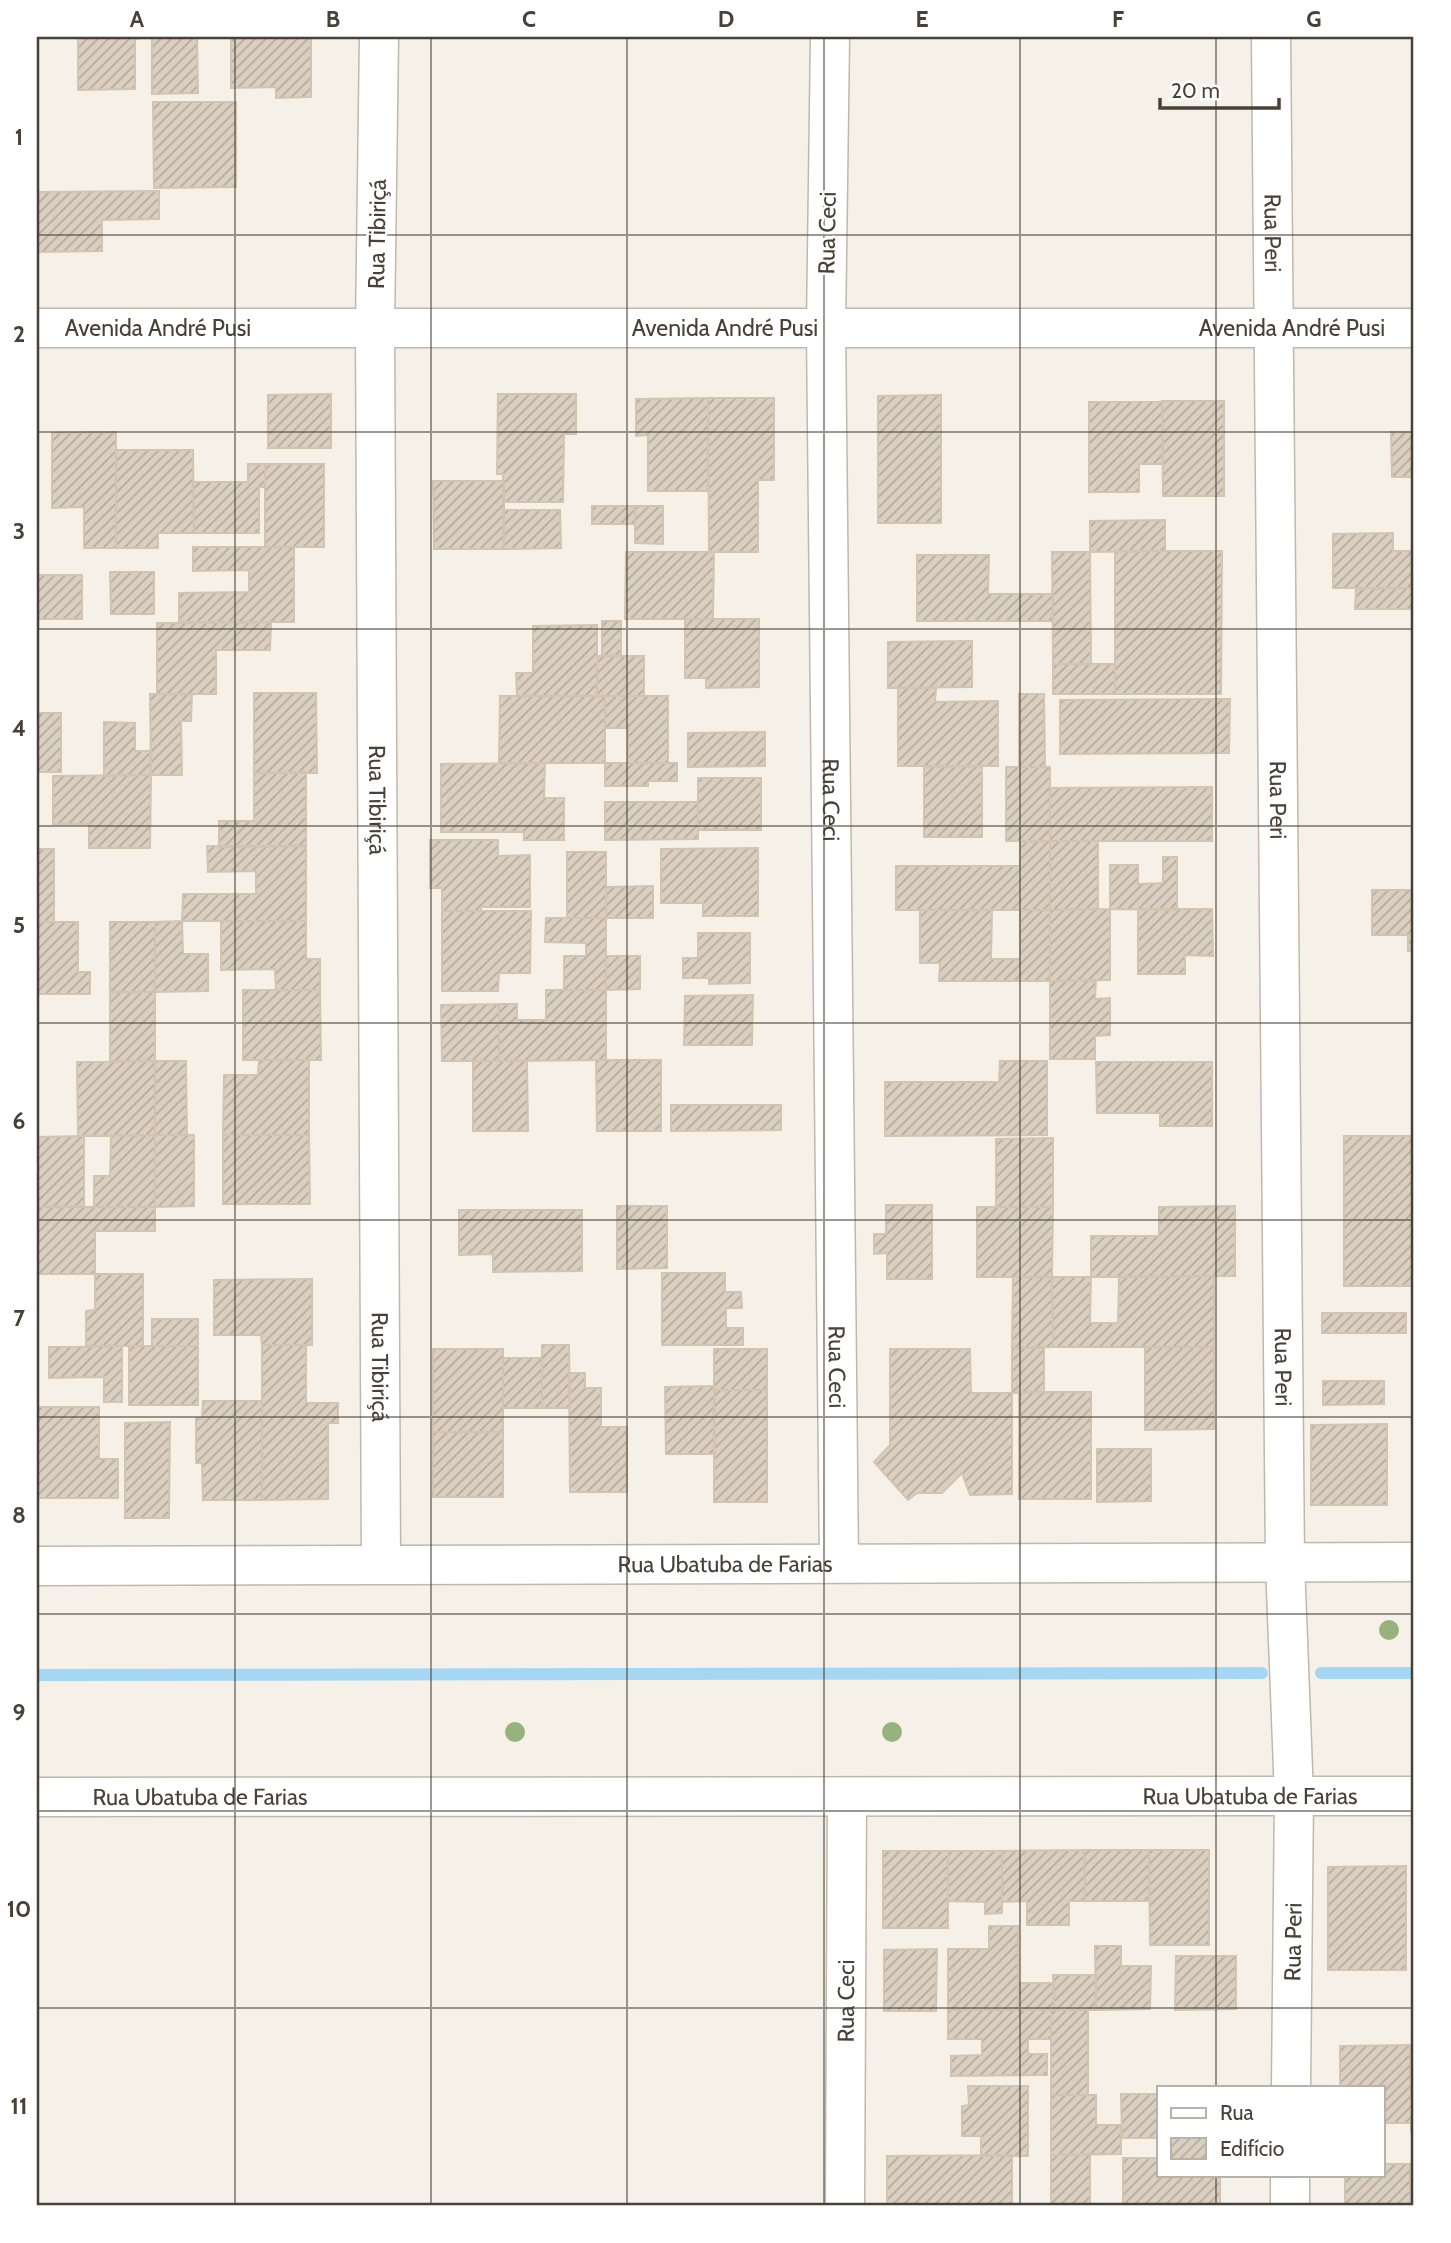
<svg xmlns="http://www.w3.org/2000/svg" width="1451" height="2243" font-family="Cabin,sans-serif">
	<defs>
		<pattern id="building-hatch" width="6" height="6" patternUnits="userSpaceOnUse" patternTransform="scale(1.75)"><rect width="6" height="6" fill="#dbcfc1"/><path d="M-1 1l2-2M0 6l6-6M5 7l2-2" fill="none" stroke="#b4aa9e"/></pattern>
	</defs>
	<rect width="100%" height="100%" fill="#f5f1e9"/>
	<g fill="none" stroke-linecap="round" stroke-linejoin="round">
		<path stroke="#a3d7f4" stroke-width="12" d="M1321,1673H1414
			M37,1675L1262,1673"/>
	</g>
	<path fill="url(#building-hatch)" stroke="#d3c4b0" stroke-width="2" d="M78,37H150L135,39V89L78,90Z
		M152,37H197L198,93L152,94Z
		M231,37H311V97L276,98V87L231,88Z
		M153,102H236V187L154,188Z
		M159,191V219L102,220V251L37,252V192Z
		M331,394V448H268V395Z
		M498,394H576V434H564L563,502H503V474H497Z
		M941,395V523H878V396Z
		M708,398V491H648V435L636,436V399Z
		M708,398H774V480H758V552H709Z
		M1162,401L1163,464H1139V492H1089V402Z
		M1162,401H1224V496H1163Z
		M116,432V548H84V507L52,508V433Z
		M1391,432H1414V477H1392Z
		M116,450H193L194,533H158V548H116Z
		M248,464H265V487H259V533H194L193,482H248Z
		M265,464H324V547H265Z
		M433,481H504V549H434Z
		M592,506H635V524H592Z
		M635,506H663V544L635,543Z
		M503,510H560L561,548L504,549Z
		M1165,520V551L1090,552V521Z
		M1393,533V551H1414V588H1333V534Z
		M193,547H294V622H179V593L249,592V570L193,571Z
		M1115,551H1222L1221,694H1115Z
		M626,552H714L713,619H625Z
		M1052,552H1090L1091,664H1053Z
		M917,555H989L988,594H1053V621H917Z
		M110,572H154V614H111Z
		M37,575H82V619H37Z
		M1414,588V609H1355L1356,589Z
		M685,619H759V687L706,688V678H685Z
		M602,621H621V655L602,656Z
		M271,622L270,650H216V694H157V623Z
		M597,625V696H517L516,673H533V626Z
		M972,641V687L888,688V642Z
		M597,656H644V696H597Z
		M1053,664H1115V694H1053Z
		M898,688H936L935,702L998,701V766H898Z
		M254,693H316L317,773H254Z
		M150,694H192L191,721H181L182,775H151Z
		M1019,694H1044L1045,767H1019Z
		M500,696H605V763H499Z
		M605,696H668V763H628V728H605Z
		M1230,699L1229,753L1060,754V700Z
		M37,713H61V772H37Z
		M104,722L135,723V751H150L151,775L104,776Z
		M765,732V766L688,767V733Z
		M545,763L544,798H564V840H524V832H441V764Z
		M605,763H677V781H648V786H605Z
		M982,766V837H924V767Z
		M1006,767H1050V841H1006Z
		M306,772V846L219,847V821H254V773Z
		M151,775L150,848H89V824H53V776Z
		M698,778H761V830H698Z
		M1212,787V841H1050V788Z
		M605,802H698V839L605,840Z
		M430,840H498V856L530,855V907H481V911H442V888H430Z
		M1050,841V910H896V866H1020V842Z
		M1050,841H1098V909L1050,910Z
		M207,846H306V921H182L183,894H256V871L208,872Z
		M758,848V916H703V903H661V849Z
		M37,849H54V922H37Z
		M567,852H606V918H567Z
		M1163,857H1177V910L1110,909V865H1138V884L1163,883Z
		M653,886V918H606V887Z
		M1372,890H1414V951H1408V935H1372Z
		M1110,909V980L1050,981V910Z
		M1138,909H1212L1213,956L1185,955V974H1138Z
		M920,910H992L991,959H1020V910H1050V981H939L940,963H920Z
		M442,911H531L530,973H499L498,991H442Z
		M546,918H606V990H564V956H586V943L545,942Z
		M182,921L183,954H208V991L155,992V922Z
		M221,921H306V959H320V990H276L275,969L221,970Z
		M37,922H78V972H90V994H37Z
		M110,922H155V992H110Z
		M698,933H750V983L709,984V978H683V958H698Z
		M606,956H640V989L606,990Z
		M1096,980L1095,999L1110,998V1035L1095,1036V1059H1050V981Z
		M243,990H320L321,1060H243Z
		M546,990H606V1060L499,1061V1004H517V1020H546Z
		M110,992H155V1061H110Z
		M753,995L752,1045H684L685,996Z
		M499,1004V1061H442L441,1005Z
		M259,1060H309V1135H223L224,1075H258Z
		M596,1060H661V1131H597Z
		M155,1061H186L187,1135H155Z
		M155,1061V1135L78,1136L77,1062Z
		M473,1061H527L528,1131H473Z
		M1000,1061H1047V1135L885,1136V1082H999Z
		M1096,1062H1212V1126H1160V1113H1097Z
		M671,1105H781V1130L671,1131Z
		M155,1135H194V1206L155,1207Z
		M155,1135V1207H94V1176H110L111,1136Z
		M223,1135H309L310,1204H223Z
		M84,1136V1206L37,1207V1137Z
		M1344,1136H1414V1220H1344Z
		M1053,1138V1207H996V1139Z
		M886,1205H932V1279H887V1253L874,1254V1234H886Z
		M617,1206H667V1268L617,1269Z
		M1235,1206V1276L1091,1277V1236H1159V1207Z
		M37,1207H155V1231H95V1274H37Z
		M977,1207H1053L1052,1277H977Z
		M459,1210H582V1271L493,1272V1254L459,1255Z
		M1344,1220H1414V1286H1344Z
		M662,1273H725V1292H741L742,1308H726V1328H743V1345H662Z
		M95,1274H143V1346H86V1311L95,1310Z
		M1214,1276V1347H1053L1052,1277H1091L1090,1323H1118L1119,1277Z
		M1013,1277H1052L1053,1347L1012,1348Z
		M312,1279V1345H262L261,1335H214V1280Z
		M1322,1313H1406V1333H1322Z
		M152,1319H198V1346H152Z
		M262,1345H306V1403H338V1423H328V1499L262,1500Z
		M542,1345H569L570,1408H542Z
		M122,1346V1402H104V1377L49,1378V1347Z
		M129,1346H198V1405H129Z
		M1145,1347H1214V1429L1145,1430Z
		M1012,1348H1044V1392L1012,1393Z
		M433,1349H503V1432H433Z
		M714,1349H767V1390H714Z
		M890,1349H970L971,1393H1012V1494L970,1495L962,1473L942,1493H917L908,1500L874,1462L890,1445Z
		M503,1358H542V1408H503Z
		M569,1373H585V1388H601V1427H627V1492H570Z
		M1323,1381H1384V1404L1323,1405Z
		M714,1386L715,1454H666L665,1387Z
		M714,1390H767V1502H714Z
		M1019,1392H1091V1499H1019Z
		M203,1401H262V1500H203L202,1463H196V1418H202Z
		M38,1407H99V1459H118V1498H38Z
		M170,1422L169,1518H125V1423Z
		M1387,1424V1505H1311V1425Z
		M433,1432H503V1497H433Z
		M1097,1449H1151V1501L1097,1502Z
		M1084,1850L1085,1901H1069V1925H1027V1901L1002,1902V1851Z
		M1084,1850H1149V1901H1085Z
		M1149,1850H1209V1945H1150Z
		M883,1851H948V1928H883Z
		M948,1851H1002V1913L985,1914V1902L948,1901Z
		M1406,1866V1970H1328V1867Z
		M989,1926H1018V2010H948V1949H989Z
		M1095,1946H1121V1966H1151L1150,2009L1096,2010Z
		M937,1949L936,2011H884V1950Z
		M1176,1956H1236V2009L1175,2010Z
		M1053,1975H1096V2010H1054Z
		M1018,1983H1054V2010H1018Z
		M948,2010H1051V2039H1028V2054H1047V2075L951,2076V2056L982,2055V2039H948Z
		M1051,2010H1088V2095H1051Z
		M1410,2045L1411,2101H1414V2132H1411V2123H1383V2087H1340V2046Z
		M968,2086H1028V2156H981V2136H962V2106L969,2105Z
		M1121,2094H1159V2138H1122Z
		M1051,2095H1096V2125H1121V2154L1051,2155Z
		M1090,2154V2206H1051V2155Z
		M1012,2155V2206H887V2156Z
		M1123,2158H1159V2175H1220V2206H1123Z
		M1383,2164H1410V2206H1345V2175H1383Z"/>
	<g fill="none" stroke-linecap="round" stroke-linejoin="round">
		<defs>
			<g id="minor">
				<path id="s1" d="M379,37L375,328L381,1564"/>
				<path id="s2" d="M830,37L826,328L839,1563"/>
				<path id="s3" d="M1271,37L1285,1563L1294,1796L1291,2087"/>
				<path id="s4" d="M37,328H1414"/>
				<path id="s5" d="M37,1566L1414,1562"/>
				<path id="s6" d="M37,1797L1414,1796"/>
				<path id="s7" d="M845,2206L847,1797"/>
				<path d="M1290,2206V2175"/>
			</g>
		</defs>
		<use href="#minor" stroke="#c1b8ab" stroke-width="41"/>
		<use href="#minor" stroke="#fff" stroke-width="38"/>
	</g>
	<g fill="#98b27e">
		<circle cx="1389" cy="1630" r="10"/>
		<circle cx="515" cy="1732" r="10"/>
		<circle cx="892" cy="1732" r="10"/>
	</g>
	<path fill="none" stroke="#494137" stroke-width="2" stroke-opacity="0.55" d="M235,37V2206M431,37V2206M627,37V2206M824,37V2206M1020,37V2206M1216,37V2087M37,235H1414M37,432H1414M37,629H1414M37,826H1414M37,1023H1414M37,1220H1414M37,1417H1414M37,1614H1414M37,1811H1414M37,2008H1414M1216,2175V2206"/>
	<g text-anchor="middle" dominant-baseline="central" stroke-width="5" stroke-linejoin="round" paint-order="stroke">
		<g font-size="23" fill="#494137" stroke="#fff">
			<text transform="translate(827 233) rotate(-89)">Rua Ceci</text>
			<text stroke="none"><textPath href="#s3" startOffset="196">Rua Peri</textPath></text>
			<text transform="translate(377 234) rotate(-89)">Rua Tibiriçá</text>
			<text stroke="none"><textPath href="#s4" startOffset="121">Avenida André Pusi</textPath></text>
			<text stroke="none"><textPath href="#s4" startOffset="688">Avenida André Pusi</textPath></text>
			<text stroke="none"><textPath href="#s4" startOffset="1255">Avenida André Pusi</textPath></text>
			<text stroke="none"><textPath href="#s2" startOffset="763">Rua Ceci</textPath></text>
			<text stroke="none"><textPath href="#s3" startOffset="763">Rua Peri</textPath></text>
			<text stroke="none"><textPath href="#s1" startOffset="763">Rua Tibiriçá</textPath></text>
			<text stroke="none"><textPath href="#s2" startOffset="1330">Rua Ceci</textPath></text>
			<text stroke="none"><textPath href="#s3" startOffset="1330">Rua Peri</textPath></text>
			<text stroke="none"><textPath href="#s1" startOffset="1330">Rua Tibiriçá</textPath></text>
			<text stroke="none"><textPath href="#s5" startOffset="688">Rua Ubatuba de Farias</textPath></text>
			<text stroke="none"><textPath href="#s6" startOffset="1213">Rua Ubatuba de Farias</textPath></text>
			<text stroke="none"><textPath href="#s6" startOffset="163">Rua Ubatuba de Farias</textPath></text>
			<text transform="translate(1293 1942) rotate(-89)">Rua Peri</text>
			<text stroke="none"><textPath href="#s7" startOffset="205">Rua Ceci</textPath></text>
		</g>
	</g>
	<rect width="1451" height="2243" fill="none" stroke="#ffffff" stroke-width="77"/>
	<rect x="1157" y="2086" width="228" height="91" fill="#ffffff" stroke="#b6b3af" stroke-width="2"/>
	<rect x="1171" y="2108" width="35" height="10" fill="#ffffff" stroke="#b6b3af" stroke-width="2"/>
	<text x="1220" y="2120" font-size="21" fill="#494137">Rua</text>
	<rect x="1171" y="2138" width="35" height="21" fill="url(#building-hatch)" stroke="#b6b3af" stroke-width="2"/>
	<text x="1220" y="2156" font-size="21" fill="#494137">Edifício</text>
	<path d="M1160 98v10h119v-10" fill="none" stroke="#494137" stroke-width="3.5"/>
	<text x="1171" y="98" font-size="21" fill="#494137" stroke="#ffffff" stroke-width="5" paint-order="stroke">20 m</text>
	<rect x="38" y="38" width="1374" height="2166" fill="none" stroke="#494137" stroke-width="2.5"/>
	<g font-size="23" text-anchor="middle" font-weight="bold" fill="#494137">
		<text x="137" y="27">A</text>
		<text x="333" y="27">B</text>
		<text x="529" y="27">C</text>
		<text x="726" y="27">D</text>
		<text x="922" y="27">E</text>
		<text x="1118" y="27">F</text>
		<text x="1314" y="27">G</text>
		<text x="19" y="145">1</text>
		<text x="19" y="342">2</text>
		<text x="19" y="539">3</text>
		<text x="19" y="736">4</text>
		<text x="19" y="933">5</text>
		<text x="19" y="1129">6</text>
		<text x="19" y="1326">7</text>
		<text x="19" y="1523">8</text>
		<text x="19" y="1720">9</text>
		<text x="19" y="1917">10</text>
		<text x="19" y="2114">11</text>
	</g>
</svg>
